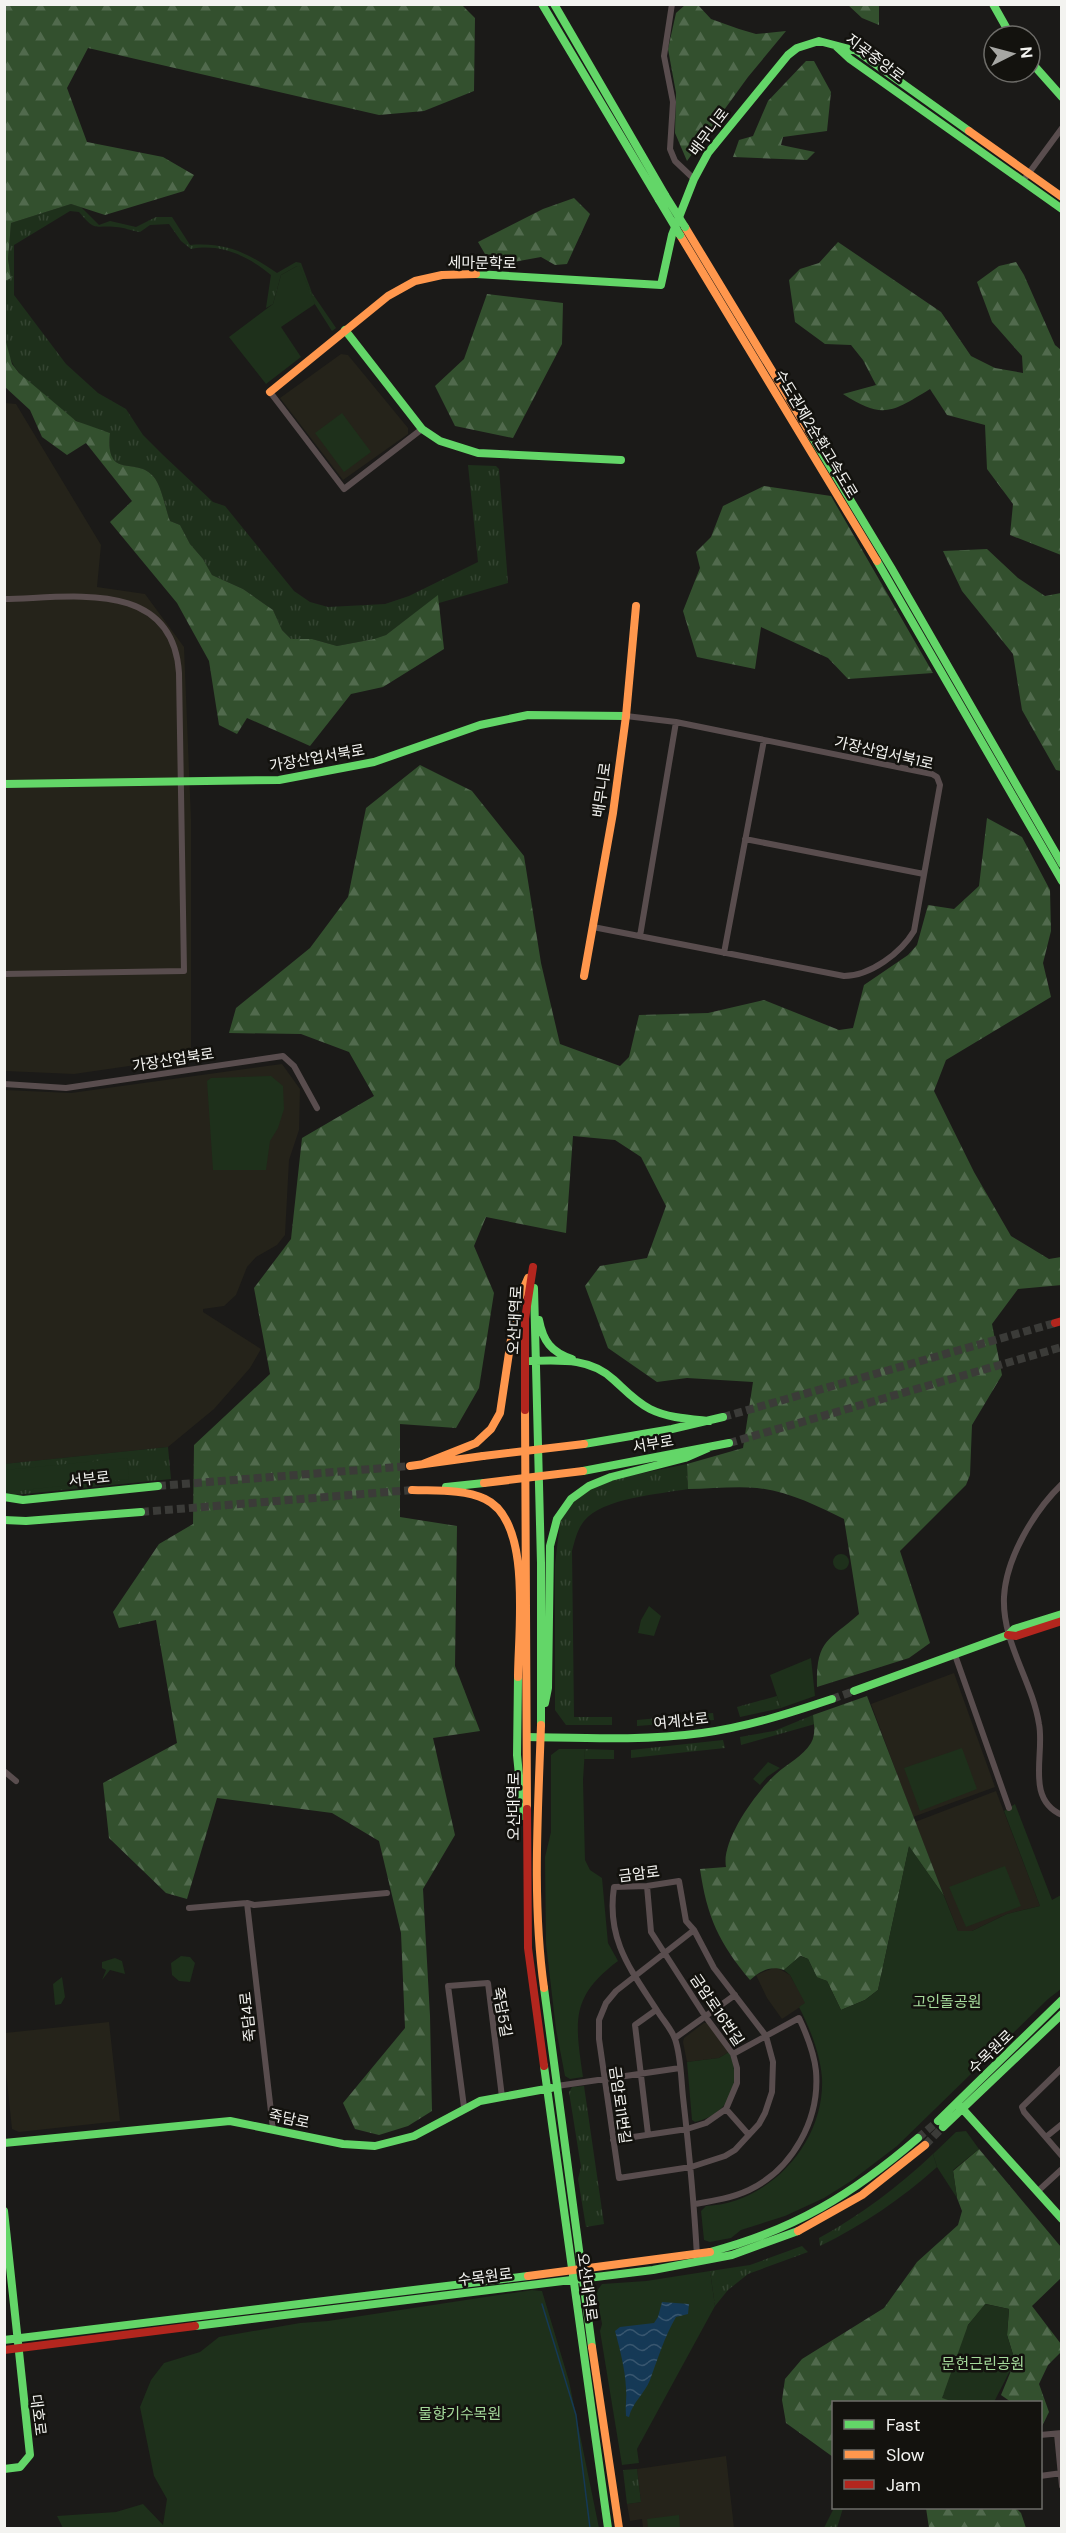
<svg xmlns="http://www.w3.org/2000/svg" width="1066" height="2533" font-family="'DM Sans','Noto Sans KR',sans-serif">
	<defs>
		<pattern id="grass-tufts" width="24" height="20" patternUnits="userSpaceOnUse" patternTransform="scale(1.5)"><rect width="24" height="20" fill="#1e301b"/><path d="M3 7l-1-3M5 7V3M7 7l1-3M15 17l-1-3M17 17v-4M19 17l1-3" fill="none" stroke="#344431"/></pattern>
		<pattern id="forest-firs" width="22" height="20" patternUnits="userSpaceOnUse" patternTransform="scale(1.5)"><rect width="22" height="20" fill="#33502e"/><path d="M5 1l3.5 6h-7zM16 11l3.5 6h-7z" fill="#516a4d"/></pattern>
		<pattern id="water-waves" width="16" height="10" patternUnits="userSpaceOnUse" patternTransform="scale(1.5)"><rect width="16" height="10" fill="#153956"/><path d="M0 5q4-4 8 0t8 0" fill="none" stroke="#38566f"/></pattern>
	</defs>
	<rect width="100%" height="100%" fill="#1b1a18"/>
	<path fill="#25231a" d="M341,354L348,355L408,428V434L343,480L280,398Z
		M5,403L16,404L101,545L97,587L145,594L184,647L191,819V1057L74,1074L5,1071Z
		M282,1064L300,1089L299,1130L289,1160L285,1235L277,1245L256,1257L247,1267L236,1295L224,1306L203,1309V1312L261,1349L250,1368L214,1409L168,1447L5,1464V1090L71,1093Z
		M954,1673L995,1787L913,1817L871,1704Z
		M996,1791L1040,1906L1007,1914L972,1931H958L915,1822Z
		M776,1967L790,1975L806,2003L782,2019L767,1998L756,1975Z
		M109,2022L120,2121L19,2132L12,2129L5,2063V2033Z
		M704,2023H707L729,2052L719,2058L687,2062L683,2042L684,2038Z
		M726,2456L734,2528H643L642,2519L630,2521L627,2504L641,2502L637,2469Z"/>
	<path fill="url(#grass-tufts)" d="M71,204L81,207L99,225L110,221L136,227L156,217H172L190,245C226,242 248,253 277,273L296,262L301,263L312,293L336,328L332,331L311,298L297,266L281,275L273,304L266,308L271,275C248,256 221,243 191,249L181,241L169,224L150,225L140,232C131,231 124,227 116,227C93,225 96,232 79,212L70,211L14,245V295L66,364L98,393L126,409L143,435L163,455L213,502L225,506L294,591L310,602L328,607L385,604L409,596L478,562L468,465L496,466L499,469L508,583L439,603L438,596L386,635L374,639L337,646L312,639H291L282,630L273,610L243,589L212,575L203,559L190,544L180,525L170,521C165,508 162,486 153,476C136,456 105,481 110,433C99,429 85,426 75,420C62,413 19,377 13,364C0,339 5,308 4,281L11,277L8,259L11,223Z
		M168,1447L171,1479L5,1496L4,1464Z
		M687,1464L688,1489C660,1494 602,1498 584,1521C577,1530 575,1540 572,1551L574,1717H612V1725H566L555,1710V1565L560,1522L568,1509L585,1490L610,1480Z
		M777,1696L781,1708L740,1717L737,1707Z
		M713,1713L714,1720L637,1726V1720Z
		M813,1715L815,1724L741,1745L740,1737L774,1731Z
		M723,1740L725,1748L631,1758V1750Z
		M585,1749L614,1750V1759H584Z
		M584,2086L604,2224L586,2227L578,2179L581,2167L569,2092L572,2087Z
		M933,2154L937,2167C901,2199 863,2225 820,2246L819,2238C861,2215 898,2187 933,2154Z
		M802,2246L808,2252L748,2274L728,2290L715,2306L710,2271L750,2265Z
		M637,2469L641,2502L627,2504L623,2470Z
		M834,2508H843L837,2528H824Z"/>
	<path fill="url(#forest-firs)" d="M462,5L475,18L474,91L424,111L379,115L88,48L67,88L87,142L163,157L194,175L184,191L105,215L71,204L11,223L8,259L11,278L5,281V5Z
		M685,5H698L711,19L739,29L756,34L786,31L748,77L687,161L675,133L676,93L668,49L676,13Z
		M848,5H879V25L862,18Z
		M806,61H814L831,92L827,131L783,137L781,145L815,152L807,160L733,157L739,140L753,136L768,101Z
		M574,198L590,214L567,264L555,265L541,257L492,266L478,242L543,209Z
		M838,242L941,312L971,356L995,368L1023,373L1022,356L992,322L977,282L999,266L1016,262L1024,275L1055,345L1061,350V564V555L1010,535L1013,504L987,469L985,425L947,415L930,389C892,412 883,420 843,394L876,385L863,360L851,345L825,344L795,322L789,280L800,269L819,263Z
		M487,294L563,303L562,344L513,438L455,426L435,386L464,359Z
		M4,335L12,364L19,373L76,421L110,433C105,481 136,456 153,476C162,486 165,508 170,521L180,525L190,544L203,559L212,575L243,589L273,610L282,630L291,639H312L337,646L374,639L386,635L438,595L444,649L383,687L351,694L310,746L247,718L237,734L219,725L209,661L177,603L110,522L132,501L86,443L67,455L42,437L30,410L5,387Z
		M764,486L831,496L933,673L848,679L828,658L761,627L755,669L697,657L683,611L700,568L696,552L711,537L723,506Z
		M987,549L1018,578L1045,596L1061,593V771L1056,770L1022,710L1013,654L962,591L943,551Z
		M420,765L472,791L524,856L541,963L560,1044L620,1066L629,1057L639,1015L708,1013L764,1000L839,1030L853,1028L864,985L908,955L917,945L928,905L954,909L979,886L987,818L1022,837L1050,890L1051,931L1043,963L1051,997L946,1060L934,1091L974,1172L1011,1236L1049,1259L1061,1257L1062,1285L1018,1289L992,1324L1002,1375L972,1425L970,1475L966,1485L900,1551L930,1643L909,1658L817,1687C816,1640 827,1642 859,1614L844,1519C817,1506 788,1491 757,1488C734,1486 710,1489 688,1489L687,1464L743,1448L753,1382L687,1378L657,1382L608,1348L585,1286L600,1266L647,1258L666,1206L641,1157L615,1140L573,1136L566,1233L486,1217L474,1246L494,1293L479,1388L456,1428L400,1424V1517L457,1526L455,1666L480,1731L433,1738L455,1835L423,1889L430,2016L432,2111L408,2126L379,2135L355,2129L343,2103L405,2028L401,1933L379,1841L332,1813L217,1798L187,1899L166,1893L109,1838L103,1783L177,1743L156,1620L119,1628L113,1612L159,1544L193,1524L194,1445L270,1374L254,1288L291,1239L302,1138L374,1096L349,1052L301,1034L229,1033L236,1008L310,948L348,897L366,808Z
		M867,1696L944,1896L909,1847L878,1990L865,2000L841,2010L827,1981L817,1978L808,1959L801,1956L784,1970C771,1965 760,1971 750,1980C719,1943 707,1917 700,1869L726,1867C721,1840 757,1791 776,1774C787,1764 803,1756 811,1743C816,1734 814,1725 813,1715Z
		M979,2149L1061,2247V2278L1032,2306L1061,2344V2352L1048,2365L1039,2384L1049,2412L1041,2428L1040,2402H1011L1001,2395L1015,2361L1007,2335L1009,2309L986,2304L968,2325L954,2402H834L833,2457L786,2423L782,2400L785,2379L802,2359L884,2308L917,2262L958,2225L962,2211L957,2198L953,2171Z
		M926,2508H1016L1021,2513L1026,2528H929Z"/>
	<path fill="#1e301b" d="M297,266L300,267L315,304L281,327L301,357L266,384L229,337L273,304L281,275Z
		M342,413L371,452L344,472L315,433Z
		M271,1076L283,1086L284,1109L278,1128L270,1141L266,1170H213L207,1081L211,1078Z
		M127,1458L129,1479L5,1492V1470Z
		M833 1562a8 8 0 1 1 16 0a8 8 0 1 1-16 0Z
		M649,1606L661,1616L654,1636L638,1633L641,1620Z
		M811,1658L815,1696L781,1708L770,1675Z
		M962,1748L977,1789L920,1811L904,1768Z
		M559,1749H585L583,1780L585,1860L590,1870L602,1878L608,1943L618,1961C570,1997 575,2021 583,2077L570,2079L565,2076L556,2029L546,1944L545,1857L551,1832V1755Z
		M768,1762L780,1768L767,1777L760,1785L753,1779Z
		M1015,1804L1052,1900L1061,1895V1989L1048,1999L897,2146L851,2181L824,2198L785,2216L741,2230L731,2238L710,2242L704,2240L701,2211L706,2206C770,2203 825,2142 822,2078C820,2053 810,2029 799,2007L805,2003L790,1975L784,1970L800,1956L808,1959L817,1977L827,1981L841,2010L865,2000L878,1990L909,1846L944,1896L958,1931H972L1007,1914L1040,1906L1004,1811Z
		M1005,1866L1021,1906L966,1927L949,1887Z
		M181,1956L190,1957L195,1963L190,1982L179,1981L172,1975L171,1963Z
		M115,1958L122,1961L125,1974L110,1970L102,1980L106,1970L102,1968V1962Z
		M62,1977L65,1997L61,2004L55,2005L53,1984Z
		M729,2052C743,2083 730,2114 695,2122L692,2120L687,2062L719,2058Z
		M966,2131L979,2149L953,2170L957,2198L937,2167L933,2154L956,2132Z
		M710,2271L715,2306L637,2449L639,2463L622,2465L600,2331L602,2324L596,2292L602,2284L646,2281Z
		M532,2290L542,2291L569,2381L599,2528H63L57,2516L116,2512L143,2504L163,2525L167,2499L154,2476L140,2407L151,2380L164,2363L200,2352L219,2337L300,2323L328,2321Z
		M985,2304L1009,2309L1007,2335L1015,2361L994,2402H954L942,2398L968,2325Z
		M679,2515L680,2528H648L647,2519Z"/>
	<path fill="url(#water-waves)" d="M662,2302L689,2304L688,2314L676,2317C664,2338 658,2358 650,2380C645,2393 632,2403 629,2417L626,2416C625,2406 627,2397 626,2388C625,2368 620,2350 615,2331L620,2327L654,2323L658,2317Z"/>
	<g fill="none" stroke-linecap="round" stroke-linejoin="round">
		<path stroke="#153956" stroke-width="1.5" d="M542,2304L576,2415L590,2528"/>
		<path stroke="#3b3b38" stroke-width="8" stroke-dasharray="8 4" stroke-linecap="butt" d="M723,1417L1055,1323
			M729,1443L1062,1347
			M158,1486L410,1466
			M141,1512L412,1490
			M832,1699L854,1691
			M918,2138L938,2121
			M925,2145L943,2127"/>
		<path stroke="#594d4e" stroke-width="6" d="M672,4L664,56L673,102L670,149L675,161L694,179
			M1026,177L1062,128
			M270,392L344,489L422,429
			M4,599C71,598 173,578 179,673L184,971L4,974
			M745,839L924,874
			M593,927L844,976C870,976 901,953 914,931L940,785L937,777L932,774L676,722L626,716
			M640,936L676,722
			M724,953L764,740
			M4,1084L66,1088L283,1056L294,1066L317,1108
			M1062,1484C1034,1511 1006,1558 1004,1597C1002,1643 1032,1680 1039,1724C1045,1754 1025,1799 1062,1815
			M955,1655L1009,1808
			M4,1771L16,1781
			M247,1903L273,2129
			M189,1908L247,1903L254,1905L387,1893
			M694,1930L616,1991L606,2003L599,2020V2039L619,2178L691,2167L725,2156L735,2150L759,2124L765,2113L772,2092L773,2062L766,2036L714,1968L694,1930L686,1921L679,1881L647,1886L614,1887C606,1940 631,1970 658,2012C663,2020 672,2030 675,2039C681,2056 681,2079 683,2097C689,2150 694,2203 697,2256
			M675,2038L735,1995
			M1062,2068L1022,2107L1024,2112L1062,2156
			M557,2086L680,2068
			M464,2107L448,1986L488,1983L502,2097
			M726,2109L749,2135
			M648,2134L635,2025L656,2010
			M1046,2137L1062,2124
			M613,2140L687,2129L706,2123L726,2109L737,2083V2068L733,2054L705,2016L651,1932L647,1886
			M1038,2191L1062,2169
			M695,2204C713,2201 732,2198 749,2190C793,2169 820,2119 816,2071C814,2052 807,2035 799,2018L733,2054
			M1057,2434L1062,2486
			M1040,2435L1062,2433
			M1040,2476L1062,2473"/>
		<path stroke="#63d668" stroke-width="8" d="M542,4L659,200
			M554,4L665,195
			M993,4L1011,36
			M836,46L850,59L1062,209
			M1030,61L1062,97
			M476,274L661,285L672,235L694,179L708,153L788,55L797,48L819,41L857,51L969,131
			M345,330L422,429L440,441L478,453L621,460
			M811,435L892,569L1062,864
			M877,561L1062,881
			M4,784L279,780L374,762L480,725L528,715L626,716
			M534,1288L541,1563V1725
			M539,1320C543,1341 551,1352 572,1359
			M531,1361C561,1360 591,1358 614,1380C626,1391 636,1402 650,1409C668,1418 689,1419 709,1421
			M584,1444L672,1429L723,1417
			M583,1471L729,1443
			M446,1487L484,1483
			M4,1497L23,1500L158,1486
			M4,1520L26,1521L141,1512
			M518,1677L517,1755L523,1816
			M854,1691L1008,1635L1014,1629L1062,1614
			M545,1703L548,1688L550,1546L557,1519L571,1499L589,1486L611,1477L685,1458L708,1448
			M527,1737C585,1738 644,1741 702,1733C747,1727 790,1713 832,1699
			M544,1988L592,2347
			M544,2066L608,2528
			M959,2105L1062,2219
			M938,2121L1062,2000
			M943,2127L1062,2014
			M4,2143L230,2121L343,2144L375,2146L414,2136L480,2101L551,2088
			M4,2211L30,2455L20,2467L4,2469
			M710,2252C794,2230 853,2194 918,2138
			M195,2326L653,2270L732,2255L798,2231
			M4,2340L528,2276"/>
		<path stroke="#ff974d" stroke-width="8" d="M969,131L1062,197
			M685,227L811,435
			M680,235L877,561
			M270,392L388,296L415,281L442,275L476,274
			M584,976L613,813L626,716L636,606
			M525,1410L527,1809
			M423,1464L476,1443L491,1429L500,1413L516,1306L528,1278
			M410,1466L483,1456
			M412,1490C436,1491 463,1489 485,1499C533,1521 518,1632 518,1677
			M541,1725C538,1813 532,1901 544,1988
			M798,2231L862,2195L925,2145
			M528,2276L710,2252
			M592,2347L619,2528"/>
		<path stroke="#b3261e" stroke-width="8" d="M1055,1323L1062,1321
			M525,1410V1319L533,1267
			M1008,1635L1016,1636L1062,1621
			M527,1809L528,1948L544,2066
			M4,2350L195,2326"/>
		<path stroke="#63d668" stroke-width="8" d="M665,195L685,227
			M659,200L680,235"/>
		<path stroke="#ff974d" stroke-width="8" d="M483,1456L584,1444
			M484,1483L583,1471"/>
	</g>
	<g text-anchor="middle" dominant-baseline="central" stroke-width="5" stroke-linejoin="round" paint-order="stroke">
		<g font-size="15" fill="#f3f3f0" stroke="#13120e">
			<text transform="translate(875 58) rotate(37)">지곶중앙로</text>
			<text transform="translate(709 132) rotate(-53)">배무니로</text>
			<text transform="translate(482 263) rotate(1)">세마문학로</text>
			<text transform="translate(816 434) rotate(59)">수도권제2순환고속도로</text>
			<text transform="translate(884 753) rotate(13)">가장산업서북1로</text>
			<text transform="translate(317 758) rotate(-10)">가장산업서북로</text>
			<text transform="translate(602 790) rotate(-82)">배무니로</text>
			<text transform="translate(173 1060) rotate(-9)">가장산업북로</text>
			<text transform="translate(515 1320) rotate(-87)">오산대역로</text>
			<text transform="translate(653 1444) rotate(-10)">서부로</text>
			<text transform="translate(89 1479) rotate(-6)">서부로</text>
			<text transform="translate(681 1721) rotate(-6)">여계산로</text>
			<text transform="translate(514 1806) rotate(-90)">오산대역로</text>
			<text transform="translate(639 1874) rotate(-7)">금암로</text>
			<text transform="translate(717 2010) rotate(56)">금암로16번길</text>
			<text transform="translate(502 2012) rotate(80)">죽담5길</text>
			<text transform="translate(248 2017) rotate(-96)">죽담4로</text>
			<text transform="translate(991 2052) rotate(-44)">수목원로</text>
			<text transform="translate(620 2105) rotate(82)">금암로11번길</text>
			<text transform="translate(289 2119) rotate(12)">죽담로</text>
			<text transform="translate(485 2277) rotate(-7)">수목원로</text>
			<text transform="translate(587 2287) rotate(82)">오산대역로</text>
			<text transform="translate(38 2415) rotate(83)">대호로</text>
		</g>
		<g font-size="15" fill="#a5da9b" stroke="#13120e">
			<text x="947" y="2002">고인돌공원</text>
			<text x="983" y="2364">문헌근린공원</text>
			<text x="460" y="2414">물향기수목원</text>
		</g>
	</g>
	<rect width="1066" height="2533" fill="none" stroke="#f3f3f0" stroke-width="12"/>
	<rect x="832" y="2401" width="210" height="108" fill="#13120e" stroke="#6d6c68" stroke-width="1.5"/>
	<rect x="844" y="2420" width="30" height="9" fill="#63d668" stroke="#6d6c68" stroke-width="1.5"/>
	<text x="886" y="2431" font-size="18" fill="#f3f3f0">Fast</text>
	<rect x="844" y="2450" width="30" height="9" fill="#ff974d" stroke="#6d6c68" stroke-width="1.5"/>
	<text x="886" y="2461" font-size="18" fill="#f3f3f0">Slow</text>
	<rect x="844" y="2480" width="30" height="9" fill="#b3261e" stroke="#6d6c68" stroke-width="1.5"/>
	<text x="886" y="2491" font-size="18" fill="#f3f3f0">Jam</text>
	<g transform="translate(1012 54) rotate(84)"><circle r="28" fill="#13120e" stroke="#6d6c68" stroke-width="1.5"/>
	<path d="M0-4.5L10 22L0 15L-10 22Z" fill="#a7a7a4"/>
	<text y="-9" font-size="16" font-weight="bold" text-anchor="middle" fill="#f3f3f0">N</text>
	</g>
</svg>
